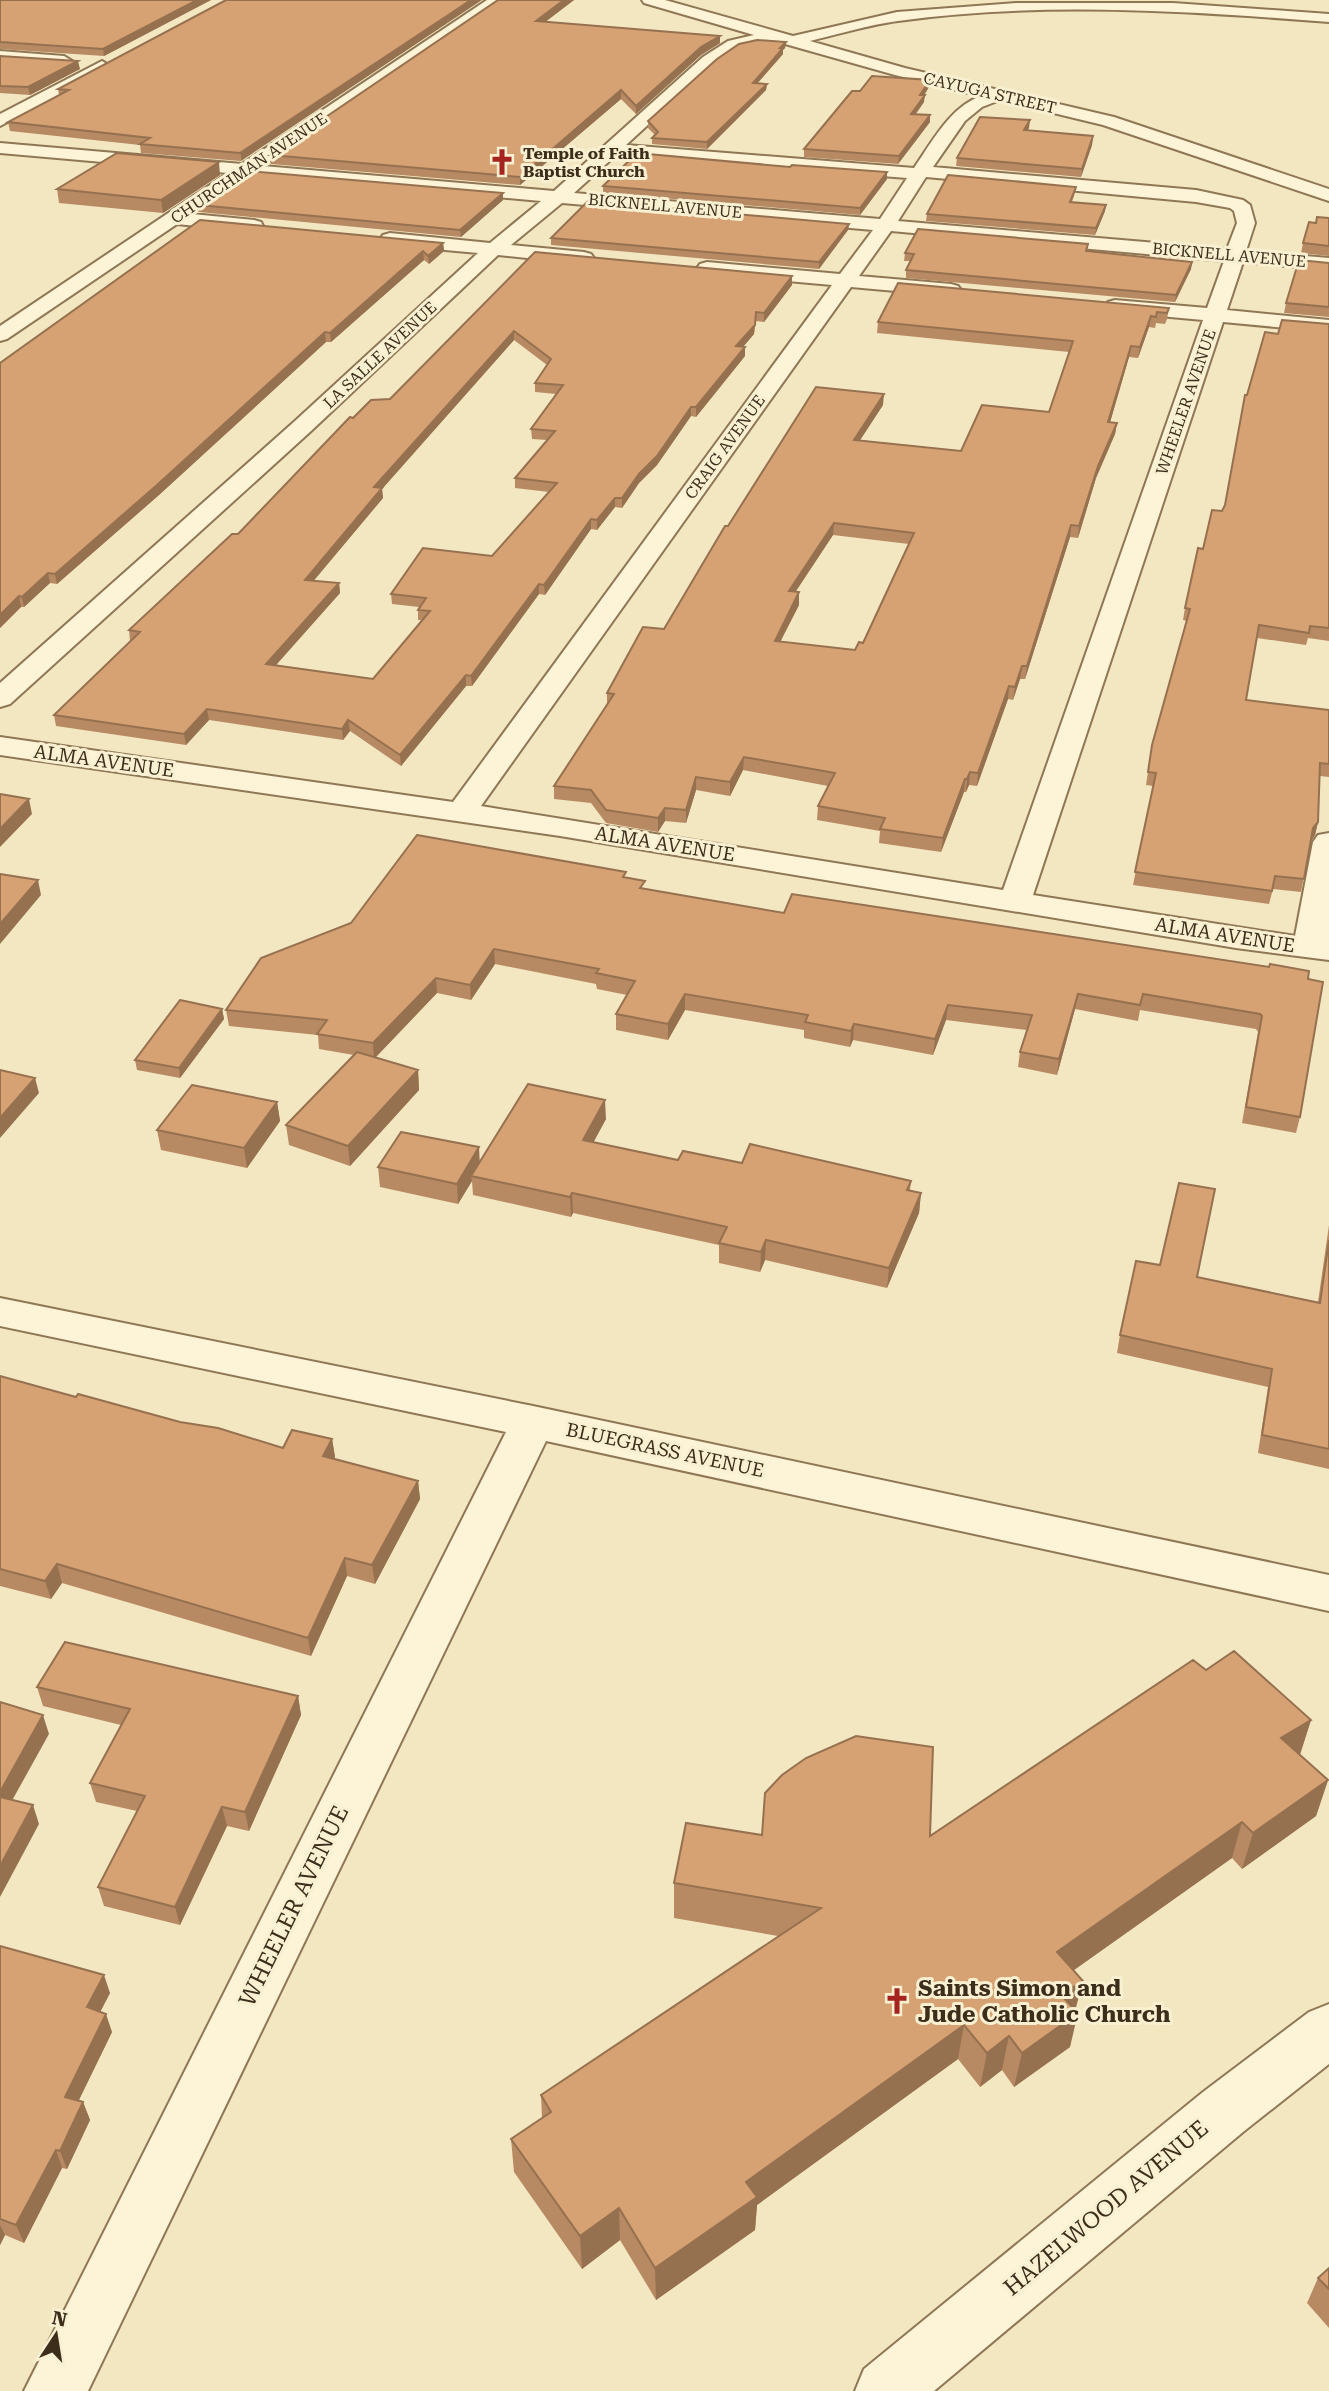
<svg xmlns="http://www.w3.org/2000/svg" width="1329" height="2391" font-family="'Roboto Serif',serif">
	<rect width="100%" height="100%" fill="#f3e7c2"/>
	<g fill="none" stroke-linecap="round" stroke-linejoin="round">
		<defs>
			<path id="minor" d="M487,0H504L263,166L554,191L703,57L728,41L754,35L644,3L642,0H665L793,36L897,12L1016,3H1173L1329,14V22C1187,11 1040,1 898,21C868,25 839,34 810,41L905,68L1114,117L1329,189V201L1103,125L1000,100L982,107L965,121L933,167L1196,190L1243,200L1250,205L1255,223L1246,251L1329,258V270L1243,262L1227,310L1329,320V332L1223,322L1033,895L1295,936L1313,842L1318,835L1329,833V960L1236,948L560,836L0,755V737L453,802L832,285L707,274L700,272L697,268L700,264L707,262L840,274L873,230L562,203L511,245L584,252L591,254L594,258L591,262L584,264L498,255L311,431L10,704L0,707V683L295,421L478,253L390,245L380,239L383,235L390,233L490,243L541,201L249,175L192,214L254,220L261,222L263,226L261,230L254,232L177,224L7,339L0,341V326L228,173L0,153V143L242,164ZM771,40L895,75L981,96C950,107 932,142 914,168L626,145L715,63L738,47ZM616,155L907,178L880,219L574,193ZM926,177L1196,202L1230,208L1234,211L1237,223L1227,249L898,221ZM891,231L1224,261L1207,308L1115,300L1108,302L1105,306L1108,310L1115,312L1203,320L1003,890L481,806L851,287L951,296L958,294L961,290L958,286L951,284L859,276Z
				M0,51L64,56L72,61L64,66L0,61Z
				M102,61L110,66L108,69L0,126V114Z
				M0,1298L533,1406L1329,1575V1611L546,1441L88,2391H24L506,1432L0,1326Z
				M1329,2004V2064L1243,2132L934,2391H855L864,2369L1203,2092L1309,2012Z"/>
		</defs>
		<use href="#minor" stroke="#8f7756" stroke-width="4"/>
		<use href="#minor" fill="#fdf3d6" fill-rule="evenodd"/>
	</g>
	<path fill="#b88a63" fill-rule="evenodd" d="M0,0H211L104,56L0,49Z
		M226,0L241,161L141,153L140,145L10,131L8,122L59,96L58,89Z
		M498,0H574L545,22L720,43L701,55L636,114L621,99L520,185L271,164L270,155Z
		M786,42L785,48L783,50V54L757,84H767L766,90L707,149L652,144V138L655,135L648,128V121Z
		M0,56L80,69L30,95L0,93Z
		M930,80L929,87L924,95V102L916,114L930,122L898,164L804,157V149L860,91Z
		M1029,128L1027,130L1093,136L1092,145L1081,177L956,166L957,158Z
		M220,175L163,213L59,203L57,189Z
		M887,179L860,215L603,193V186Z
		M503,193V200L461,237L199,212V205Z
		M1075,193L1072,202L1105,211L1095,235L926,221L927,214Z
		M1329,218V256L1301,253L1303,243L1316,223Z
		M849,224L848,230L819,269L551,245V238Z
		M443,243L444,251L429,264L424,260L331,342H326L159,495L57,584L50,583L24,607H21L0,628V363Z
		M1088,251L1192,262L1191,269L1175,302L906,278V270L911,261H904L905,253Z
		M535,252L792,285L764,322L756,321L754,334L743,347H745V356L696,417L691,416L657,465L639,483L622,508L615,507L597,530L591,529L545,595L539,594L472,686H466L401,766L350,731L343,740L209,720L186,745L56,726L54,715L130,641L129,630L238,534L353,418L390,399ZM514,340L547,365L535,383V392L556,394L531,429L532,439L547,440L515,478V488L549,492L492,556L391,594L392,604L419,607L418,610V620H422L373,679L276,665L340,593L339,583L313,581L383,498L382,489Z
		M1329,263V317L1284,313L1286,303Z
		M1169,308L1167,319L1165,324L1156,323L1155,328L1149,327L1138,358L1129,357L1110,422L1117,423L1115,434L1096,478L1078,538L1070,537L1025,679H1020L1013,700L1008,699L977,786L969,785L966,792H964L941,852L879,843L880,831L817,820L818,806L828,786L743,770L730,796L696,790L686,823L665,821L658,832L606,823L591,803L554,799V786L607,705V693L664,629L728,526L883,405L860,440L961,451L1049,412L1069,352L877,333L878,322ZM833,535L909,544L863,643L855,650L780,642L799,605L796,591Z
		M1329,324V641L1308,638L1306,645L1257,638L1246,700L1329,710V777L1320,776L1318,822L1315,835L1311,841L1301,892L1273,889L1269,904L1133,885L1153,786L1146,785L1152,745L1187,621L1183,620L1185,608L1203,549L1225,505L1247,395L1278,334Z
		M626,877L645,889L784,913L1308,979L1300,1117L1296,1133L1242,1123L1258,1032L1256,1029L1140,1010L1138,1021L1075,1009L1057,1075L1018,1067L1020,1052L1027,1030L946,1020L933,1055L853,1040L850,1047L804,1038V1030L685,1010L668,1040L616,1030V1014L627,995L597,989L596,984L495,964L471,1000L437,993L375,1058L418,1070L419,1090L350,1166L289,1145L286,1125L354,1055L319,1049L318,1035L229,1026L226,1010Z
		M222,1009L224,1019L180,1078L137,1070L135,1060Z
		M277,1102L280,1121L247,1168L161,1150L157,1130Z
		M606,1119L593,1142L678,1160L742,1163L911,1181L910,1191L921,1193L919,1213L887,1288L765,1260L760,1272L719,1263V1245L573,1213L571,1217L473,1195L472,1181L458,1204L380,1187L378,1167L480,1162Z
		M1329,1225V1469L1258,1453L1268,1387L1117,1353L1120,1335L1197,1277L1318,1302Z
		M0,1376L76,1397L283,1448L332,1439L335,1457L334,1458L418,1481L420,1499L375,1584L347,1576L311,1656L62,1583L51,1599L0,1586Z
		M1206,1670L1311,1720L1300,1755L1328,1780L1316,1816L1242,1869L1232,1858L1074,1970L1076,2010L1070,2047L1014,2087L1002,2070L980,2087L958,2059L757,2205L755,2230L656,2300L620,2240L582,2269L514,2172L511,2139L542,2118L541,2095L778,1936L674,1918V1883L762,1835L930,1836Z
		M37,1687L298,1696L301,1715L249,1831L227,1826L180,1925L104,1906L98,1887L137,1811L96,1802L90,1783L121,1725L43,1706Z
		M0,1946L110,1993L100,2012L112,2032L79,2100L83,2102L90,2120L67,2169L62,2168L24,2243L5,2235L0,2245Z
		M1329,2268V2328L1307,2303L1318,2278Z"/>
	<path fill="#967150" d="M197,0H211L104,56L103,49Z
		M471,0H482L241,161L240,153Z
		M564,0H574L536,29V21Z
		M720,36V43L701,55L636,114V106L701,47Z
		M786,42L785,48L783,50V54L752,89L753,83Z
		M78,61L80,69L30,95L28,87Z
		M930,80L929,87L920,102V95Z
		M767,84L766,90L707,149V142Z
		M621,90V99L520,185V177Z
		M925,95L924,102L910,121L911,114Z
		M930,115V122L898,164L899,156Z
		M1030,120L1029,128L1023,138L1024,130Z
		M1093,136L1092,145L1081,177L1082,169Z
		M219,162L220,175L163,213L161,200Z
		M887,172V179L860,215V208Z
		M503,193V200L461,237L460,230Z
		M1106,205L1105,211L1095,235L1096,228Z
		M849,224L848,230L819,269V262Z
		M443,243L444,251L429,264L428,256Z
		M423,251L424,260L331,342L330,333Z
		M1192,262L1191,269L1175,302L1176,295Z
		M792,276V285L764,322V313Z
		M756,312L754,334L736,355V346Z
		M1151,316L1149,327L1138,358L1140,347Z
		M514,331V340L382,489L383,498L306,590L305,580L374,487Z
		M325,332L326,342L159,495L57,584L55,574Z
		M1131,346L1129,357L1107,433L1108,422Z
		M745,347V356L696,417V407Z
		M884,394L883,405L853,451L854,440Z
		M691,407V416L657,465L639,483L622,508V498L639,474Z
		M1117,423L1115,434L1096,478L1078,538L1079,526L1098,466Z
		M615,498V507L597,530V520Z
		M591,519V529L545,595L544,585Z
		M834,523L833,535L788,603L789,591Z
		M1071,525L1070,537L1025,679L1027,666Z
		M48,573L50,583L24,607L22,597Z
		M339,583L340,593L268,674L266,664Z
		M539,584V594L472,686L471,676Z
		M799,592V605L774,654L775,641Z
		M19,596L21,607L0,628V615Z
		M1022,666L1020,679L1013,700L1015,687Z
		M466,675V686L401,766L400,755Z
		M1009,686L1008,699L977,786L978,773Z
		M207,709L209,720L186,745L184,734Z
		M348,720L350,731L343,740L342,729Z
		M744,757L743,770L730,796V782Z
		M970,772L969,785L966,792L967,779Z
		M696,777V790L686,823V810Z
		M965,779L964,792L941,852L943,838Z
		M29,799L32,814L0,847V829Z
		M665,808V821L658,832V818Z
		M1318,822L1315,835L1310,842L1313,828Z
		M38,880L41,895L0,944V924Z
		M494,949L495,964L471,1000L470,985Z
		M436,978L437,993L374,1059L373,1043Z
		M685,994V1010L668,1040V1024Z
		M1078,994L1075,1009L1057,1075L1059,1059Z
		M948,1005L946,1020L933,1055L935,1039Z
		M222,1009L224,1019L180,1078L179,1068Z
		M854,1024L853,1040L850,1047L851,1031Z
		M418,1070L419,1090L350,1166L348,1146Z
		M35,1078L39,1093L0,1138V1118Z
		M605,1100L606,1119L584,1160L583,1140Z
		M277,1102L280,1121L247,1168L244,1148Z
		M479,1147L480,1167L471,1176L472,1181L458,1204L457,1184Z
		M572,1193L573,1213L571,1217L570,1197Z
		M921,1193L919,1213L887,1288L889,1268Z
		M766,1240L765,1260L760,1272L761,1252Z
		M332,1439L335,1457L326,1474L323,1456Z
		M418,1481L420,1499L375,1584L372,1565Z
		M345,1558L347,1576L311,1656L308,1638Z
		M57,1564L62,1583L51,1599L45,1581Z
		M298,1696L301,1715L249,1831L245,1812Z
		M43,1715L49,1734L4,1815L0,1803V1792Z
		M1311,1720L1299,1757L1281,1738Z
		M1328,1780L1316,1816L1242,1869L1253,1833Z
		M33,1805L39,1824L0,1897V1866Z
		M222,1807L227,1826L180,1925L175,1907Z
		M1242,1822L1232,1858L1050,1987L1057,1952Z
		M104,1975L110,1993L93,2026L87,2007Z
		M1083,1981L1074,2015L1061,1995Z
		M1078,2013L1070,2047L1014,2087L1022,2053Z
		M106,2014L112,2032L72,2114L65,2097Z
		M964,2025L958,2059L757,2205L755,2230L656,2300L655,2268L746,2182Z
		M1009,2036L1002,2070L980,2087L987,2053Z
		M83,2102L90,2120L67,2169L60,2151Z
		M56,2150L62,2168L24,2243L16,2225Z
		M619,2208L620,2240L582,2269L580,2236Z
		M0,2225L5,2235L0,2245Z"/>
	<path fill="#d6a173" stroke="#967150" stroke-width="2" fill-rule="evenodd" d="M0,0H197L103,49L0,42Z
		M226,0H471L240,153L140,144L150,138L8,122L69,90L58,89Z
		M498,0H564L536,21L720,36L701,47L636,106L621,90L520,177L270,155Z
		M757,40L786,42L780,48H783L753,83L767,84L707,142L652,138L658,132L648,121L717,59L739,44Z
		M0,56L78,61L28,87L0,86Z
		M872,76L930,80L920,95H925L911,114L930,115L899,156L804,149L852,91H860Z
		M980,117L1030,120L1024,130L1093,136L1082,169L957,158Z
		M117,153L219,162L161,200L57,189Z
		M637,153L790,167L792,165L887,172L860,208L603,186Z
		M249,171L503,193L460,230L199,205Z
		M948,175L1076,187L1070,202L1106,205L1096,228L927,214Z
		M588,201L849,224L819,262L551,238Z
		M1317,217L1329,218V246L1303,243L1309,222L1316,223Z
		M200,220L443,243L428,256L423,251L330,333L325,332L157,485L55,574L48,573L22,597L19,596L0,615V363Z
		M918,229L1088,244L1086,251L1192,262L1176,295L906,270L914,254L905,253Z
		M535,252L792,276L764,313L756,312L755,325L736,346L745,347L696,407H691L657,456L639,474L622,498H615L597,520L591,519L544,585L539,584L471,676L466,675L400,755L348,720L342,729L207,709L184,734L54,715L140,632L129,630L232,534H238L350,417L353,418L371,400L390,399ZM514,331L551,359L535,383L563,385L531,429L555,431L515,478L557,483L492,556L423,548L391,594L426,598L418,610L430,611L373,679L266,664L339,583L305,580L382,488L374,487Z
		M1299,260L1329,263V307L1286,303Z
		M898,283L1169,308L1167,313L1157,312L1156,317L1151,316L1140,347L1131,346L1108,422L1117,423L1098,466L1079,526L1071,525L1027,666H1022L1015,687L1009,686L978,773L970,772L967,779H965L943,838L880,829L885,818L818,806L835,773L744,757L730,782L696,777L686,810L665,808L658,818L606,810L591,790L554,786L614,694L607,693L643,627L664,629L725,526H728L816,387L884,394L854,440L961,451L982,405L1049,412L1073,341L878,322ZM834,523L914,533L863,643L859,642L855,650L775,641L799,592L789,591Z
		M1282,320L1329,324V628L1310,626L1309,633L1259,625L1246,700L1329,710V764L1320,763L1318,822L1313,828L1304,879L1275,876L1272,891L1135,872L1156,773L1148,772L1152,745L1190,609L1185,608L1198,548L1203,549L1212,510L1222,511L1225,505L1245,395H1247L1265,332L1278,334Z
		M0,794L29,799L0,829Z
		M417,835L626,872L623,877L645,881L640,888L784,913L792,894L1269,967L1270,964L1309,971L1308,979L1323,982L1300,1117L1246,1107L1262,1016L1260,1014L1143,994L1140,1005L1078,994L1059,1059L1020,1052L1032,1015L948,1005L935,1039L854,1024L851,1031L805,1022L808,1015L685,994L668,1024L616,1014L635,981L596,973L599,969L494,949L470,985L436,978L373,1043L317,1034L327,1020L226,1010L261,958L351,923Z
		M0,874L38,880L0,924Z
		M180,1000L222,1009L179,1068L135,1060Z
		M357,1052L418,1070L348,1146L286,1125Z
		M0,1070L35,1078L0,1118Z
		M528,1084L605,1100L583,1140L678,1160L683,1151L742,1163L750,1144L911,1181L907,1190L921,1193L889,1268L766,1240L761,1252L719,1243L727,1227L572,1193L570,1197L471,1176Z
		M192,1085L277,1102L244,1148L157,1130Z
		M401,1132L479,1147L457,1184L378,1167Z
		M1179,1183L1215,1189L1197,1277L1320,1303L1329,1240V1449L1262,1435L1272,1369L1120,1335L1136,1261L1160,1265Z
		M0,1376L76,1397L78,1394L180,1422L218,1428L283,1448L292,1430L332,1439L323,1456L418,1481L372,1565L345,1558L308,1638L57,1564L45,1581L0,1569Z
		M65,1642L298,1696L245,1812L222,1807L175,1907L98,1887L145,1796L90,1783L130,1709L37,1687Z
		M1234,1651L1311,1720L1281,1738L1328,1780L1253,1833L1242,1822L1057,1952L1083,1981L1061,1995L1078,2013L1022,2053L1009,2036L987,2053L964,2025L746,2182L757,2197L655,2268L619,2208L580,2236L511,2139L551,2112L541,2095L821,1908L674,1883L686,1823L762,1835L765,1793L782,1775L806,1758L856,1736L933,1747L930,1836L1193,1660L1206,1670Z
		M0,1702L43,1715L0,1792Z
		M0,1797L33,1805L0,1866Z
		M0,1946L104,1975L87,2007L106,2014L65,2097L83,2102L60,2151L56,2150L16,2225L0,2219Z
		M1329,2268V2289L1318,2278Z"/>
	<defs>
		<symbol id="church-bare" viewBox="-9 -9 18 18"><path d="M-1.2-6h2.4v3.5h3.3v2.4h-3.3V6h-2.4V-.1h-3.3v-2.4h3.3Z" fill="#a6241f" stroke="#f9f0d2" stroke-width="2.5" paint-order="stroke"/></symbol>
	</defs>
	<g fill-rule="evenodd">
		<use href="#church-bare" x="483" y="143" width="38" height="38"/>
		<use href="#church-bare" x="878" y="1982" width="38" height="38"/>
	</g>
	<g text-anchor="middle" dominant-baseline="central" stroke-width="6" stroke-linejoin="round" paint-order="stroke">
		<g font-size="16" fill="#3d2e1c" stroke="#f9f0d2">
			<text transform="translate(990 93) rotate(13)">CAYUGA STREET</text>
			<text transform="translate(249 168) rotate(-34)">CHURCHMAN AVENUE</text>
			<text transform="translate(665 206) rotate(5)">BICKNELL AVENUE</text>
			<text transform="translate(1229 255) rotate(5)">BICKNELL AVENUE</text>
			<text transform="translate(380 355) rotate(-43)">LA SALLE AVENUE</text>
			<text transform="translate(1186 402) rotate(-71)">WHEELER AVENUE</text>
			<text transform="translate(725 447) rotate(-54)">CRAIG AVENUE</text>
		</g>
		<g font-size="16" font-weight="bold" fill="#3d2e1c" stroke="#f9f0d2" text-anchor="start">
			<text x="523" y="153">Temple of Faith<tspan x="523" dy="18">Baptist Church</tspan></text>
		</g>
		<g font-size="19" fill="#3d2e1c" stroke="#f9f0d2">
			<text transform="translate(104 761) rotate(8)">ALMA AVENUE</text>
			<text transform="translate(665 844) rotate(9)">ALMA AVENUE</text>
			<text transform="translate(1225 935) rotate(9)">ALMA AVENUE</text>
			<text transform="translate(665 1450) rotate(12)">BLUEGRASS AVENUE</text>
		</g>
		<g font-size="23" fill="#3d2e1c" stroke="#f9f0d2">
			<text transform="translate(294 1906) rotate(-64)">WHEELER AVENUE</text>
			<text transform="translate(1106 2208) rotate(-40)">HAZELWOOD AVENUE</text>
		</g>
		<g font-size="23" font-weight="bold" fill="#3d2e1c" stroke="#f9f0d2" text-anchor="start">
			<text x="918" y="1988">Saints Simon and<tspan x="918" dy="26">Jude Catholic Church</tspan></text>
		</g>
	</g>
	<g transform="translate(56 2335) rotate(12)" stroke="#f9f0d2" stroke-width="5" paint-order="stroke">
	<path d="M0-5L12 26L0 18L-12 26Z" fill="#3d2e1c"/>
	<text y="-10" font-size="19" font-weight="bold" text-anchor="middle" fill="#3d2e1c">N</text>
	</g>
</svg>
